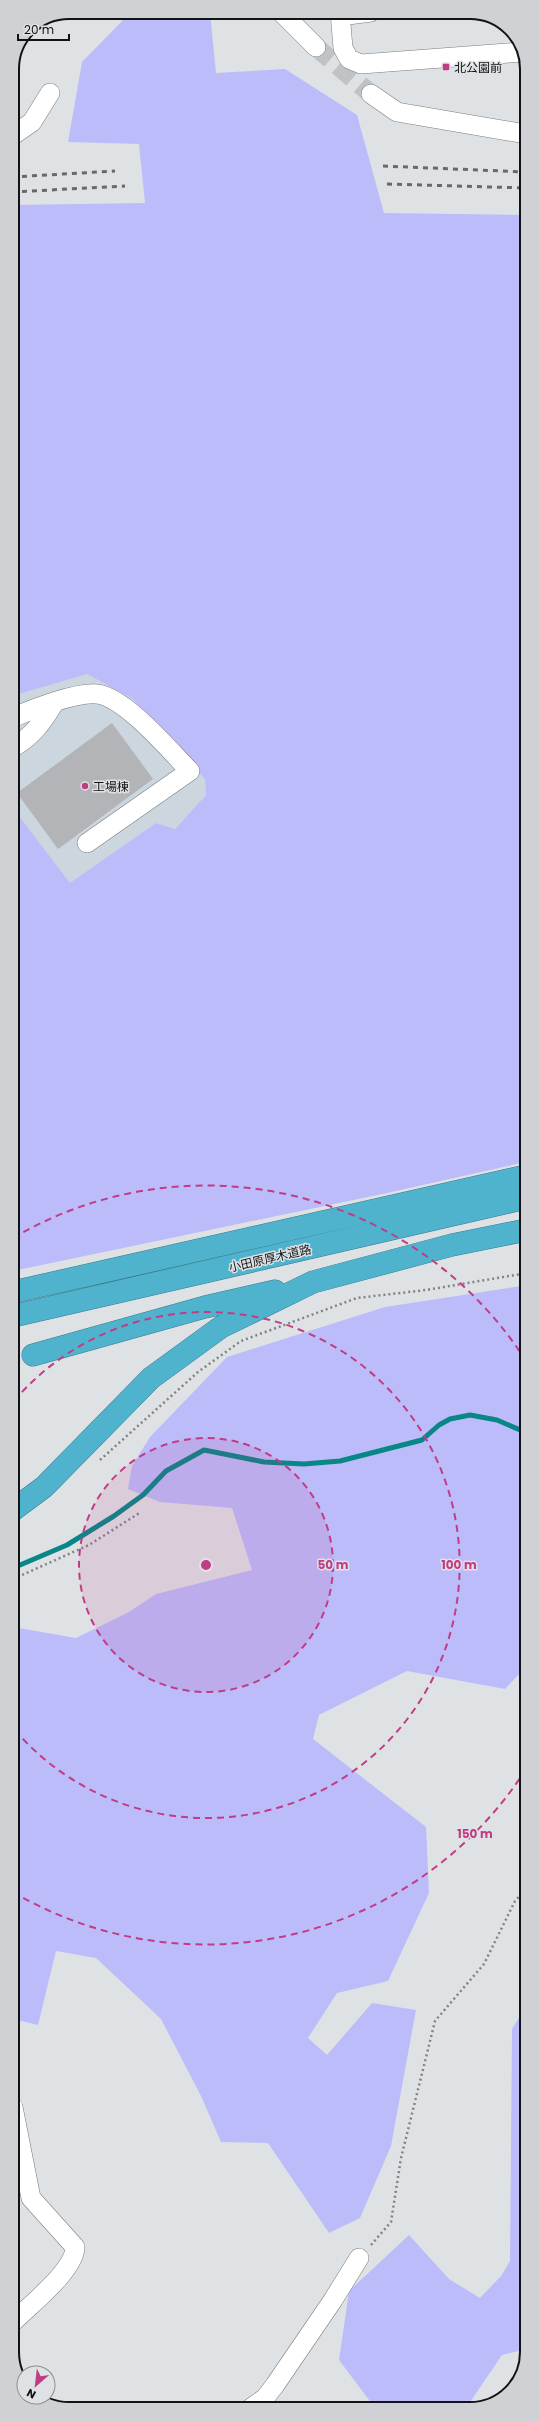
<svg xmlns="http://www.w3.org/2000/svg" width="539" height="2421" font-family="Poppins,'Noto Sans JP',sans-serif">
	<rect width="100%" height="100%" fill="#dfe2e5"/>
	<path fill="#ccd6de" d="M87,674L133,699L205,779L206,795L175,829L156,823L70,884L16,812L12,815V688Z"/>
	<path fill="#bcbcfa" d="M131,12H210L216,73L285,69L357,115L384,213L526,215V1162L387,1193L13,1271L12,815L16,812L70,883L156,823L175,829L206,795L205,779L133,699L87,674L12,696V205L145,203L139,144L68,142L82,62Z
		M527,1285V1666L505,1689L407,1671L319,1715L313,1739L426,1827L429,1893L388,1981L337,1993L308,2038L327,2055L372,2003L416,2010L391,2146L360,2218L329,2233L268,2143L221,2142L201,2096L161,2019L96,1958L56,1951L38,2025L13,2019V1627L76,1638L129,1612L156,1594L252,1570L232,1508L160,1502L128,1489L132,1466L150,1437L227,1357L385,1307Z
		M527,2005V2349L502,2355L466,2408H375L339,2360L349,2291L409,2235L449,2279L480,2298L501,2276L510,2261L512,2029Z"/>
	<g fill="none" stroke-linecap="round" stroke-linejoin="round">
		<path stroke="#098687" stroke-width="5" d="M13,1568L67,1545L114,1516L143,1495L166,1471L204,1450L264,1462L304,1464L340,1461L422,1440L439,1425L450,1419L470,1415L497,1420L527,1433"/>
	</g>
	<path fill="#b2b4b7" d="M112,723L153,779L58,849L17,793Z"/>
	<g fill="none" stroke-linecap="round" stroke-linejoin="round">
		<path stroke="#c0c3c6" stroke-width="19" stroke-dasharray="19 10" stroke-linecap="butt" d="M316,47L371,94"/>
		<defs>
			<path id="minor" d="M281,12L316,47
				M340,12L343,48L349,59L361,64L522,52
				M340,16L371,12
				M371,94L397,112L526,134
				M12,136L32,122L50,93
				M12,718C32,709 76,692 97,694C125,697 170,751 190,771L87,843
				M12,748C32,737 43,722 54,703
				M13,2107L31,2198L75,2247C75,2270 30,2305 13,2322
				M251,2408L265,2398L275,2385L333,2300L359,2258"/>
			<path id="highway" d="M13,1292L526,1176
				M13,1316L526,1198
				M33,1355L205,1307L275,1291
				M13,1510L44,1487L151,1378L221,1327L313,1282L452,1245L526,1230"/>
		</defs>
		<use href="#minor" stroke="#797c7e" stroke-width="20"/>
		<use href="#highway" stroke="#3a7b8c" stroke-width="23"/>
		<path stroke="#808284" stroke-width="2.5" stroke-dasharray="2 3" stroke-linecap="butt" d="M100,1460L198,1372L241,1341L357,1298L426,1290L527,1273
			M13,1579L89,1545L141,1512
			M371,2245L391,2222L401,2158L435,2021L484,1964L515,1901L527,1888"/>
		<use href="#minor" stroke="#fff" stroke-width="19"/>
		<use href="#highway" stroke="#50b3cd" stroke-width="22"/>
		<path stroke="#68696b" stroke-width="3" stroke-dasharray="5 5" stroke-linecap="butt" d="M383,166L526,172
			M12,177L115,171
			M387,184L526,188
			M12,192L125,186"/>
	</g>
	<circle cx="206" cy="1565" r="127" fill="#c03d85" fill-opacity=".12"/>
	<g fill="none" stroke="#c03d85" stroke-width="2" stroke-dasharray="7 5">
		<circle cx="206" cy="1565" r="127"/>
		<path d="M14 1401A253 253 0 1 1 14 1729"/>
		<path d="M526 1769A380 380 0 0 1 13 1892M13 1238A380 380 0 0 1 526 1361"/>
	</g>
	<g fill="#c03d85" stroke="#dfe2e5" stroke-width="1.5">
		<rect x="442" y="63" width="8" height="8" rx="2"/>
		<circle cx="85" cy="786" r="4"/>
	</g>
	<g text-anchor="middle" dominant-baseline="central" stroke-width="3" stroke-linejoin="round" paint-order="stroke">
		<g font-size="12" fill="#111213" stroke="#dfe2e5" text-anchor="start">
			<text x="454" y="67">北公園前</text>
			<text x="93" y="786">工場棟</text>
		</g>
		<g font-size="12" fill="#111213" stroke="#dfe2e5">
			<text transform="translate(270 1258) rotate(-13)">小田原厚木道路</text>
		</g>
	</g>
	<path d="M0 0H539V2421H0ZM69 19H470A50 50 0 0 1 520 69V2352A50 50 0 0 1 470 2402H69A50 50 0 0 1 19 2352V69A50 50 0 0 1 69 19Z" fill="#cfd1d4" fill-rule="evenodd"/>
	<path fill="none" stroke="#111213" stroke-width="2" d="M69 19H470A50 50 0 0 1 520 69V2352A50 50 0 0 1 470 2402H69A50 50 0 0 1 19 2352V69A50 50 0 0 1 69 19Z"/>
	<circle cx="206" cy="1565" r="6" fill="#c03d85" stroke="#dfe2e5" stroke-width="2"/>
	<g font-size="12" text-anchor="middle" font-weight="bold" fill="#c03d85" stroke="#dfe2e5" stroke-width="3" stroke-linejoin="round" paint-order="stroke">
		<text x="333" y="1569">50 m</text>
		<text x="459" y="1569">100 m</text>
		<text x="475" y="1838">150 m</text>
	</g>
	<g transform="translate(36 2385) rotate(208)"><circle r="19" fill="#dfe2e5" stroke="#8d8f91"/>
	<path d="M0-3L7 15L0 10L-7 15Z" fill="#c03d85"/>
	<text y="-6" font-size="11" font-weight="bold" text-anchor="middle" fill="#111213">N</text>
	</g>
	<path d="M18 34v6h51v-6" fill="none" stroke="#111213" stroke-width="2"/>
	<text x="24" y="34" font-size="12" fill="#111213" stroke="#dfe2e5" stroke-width="3" paint-order="stroke">20 m</text>
</svg>
